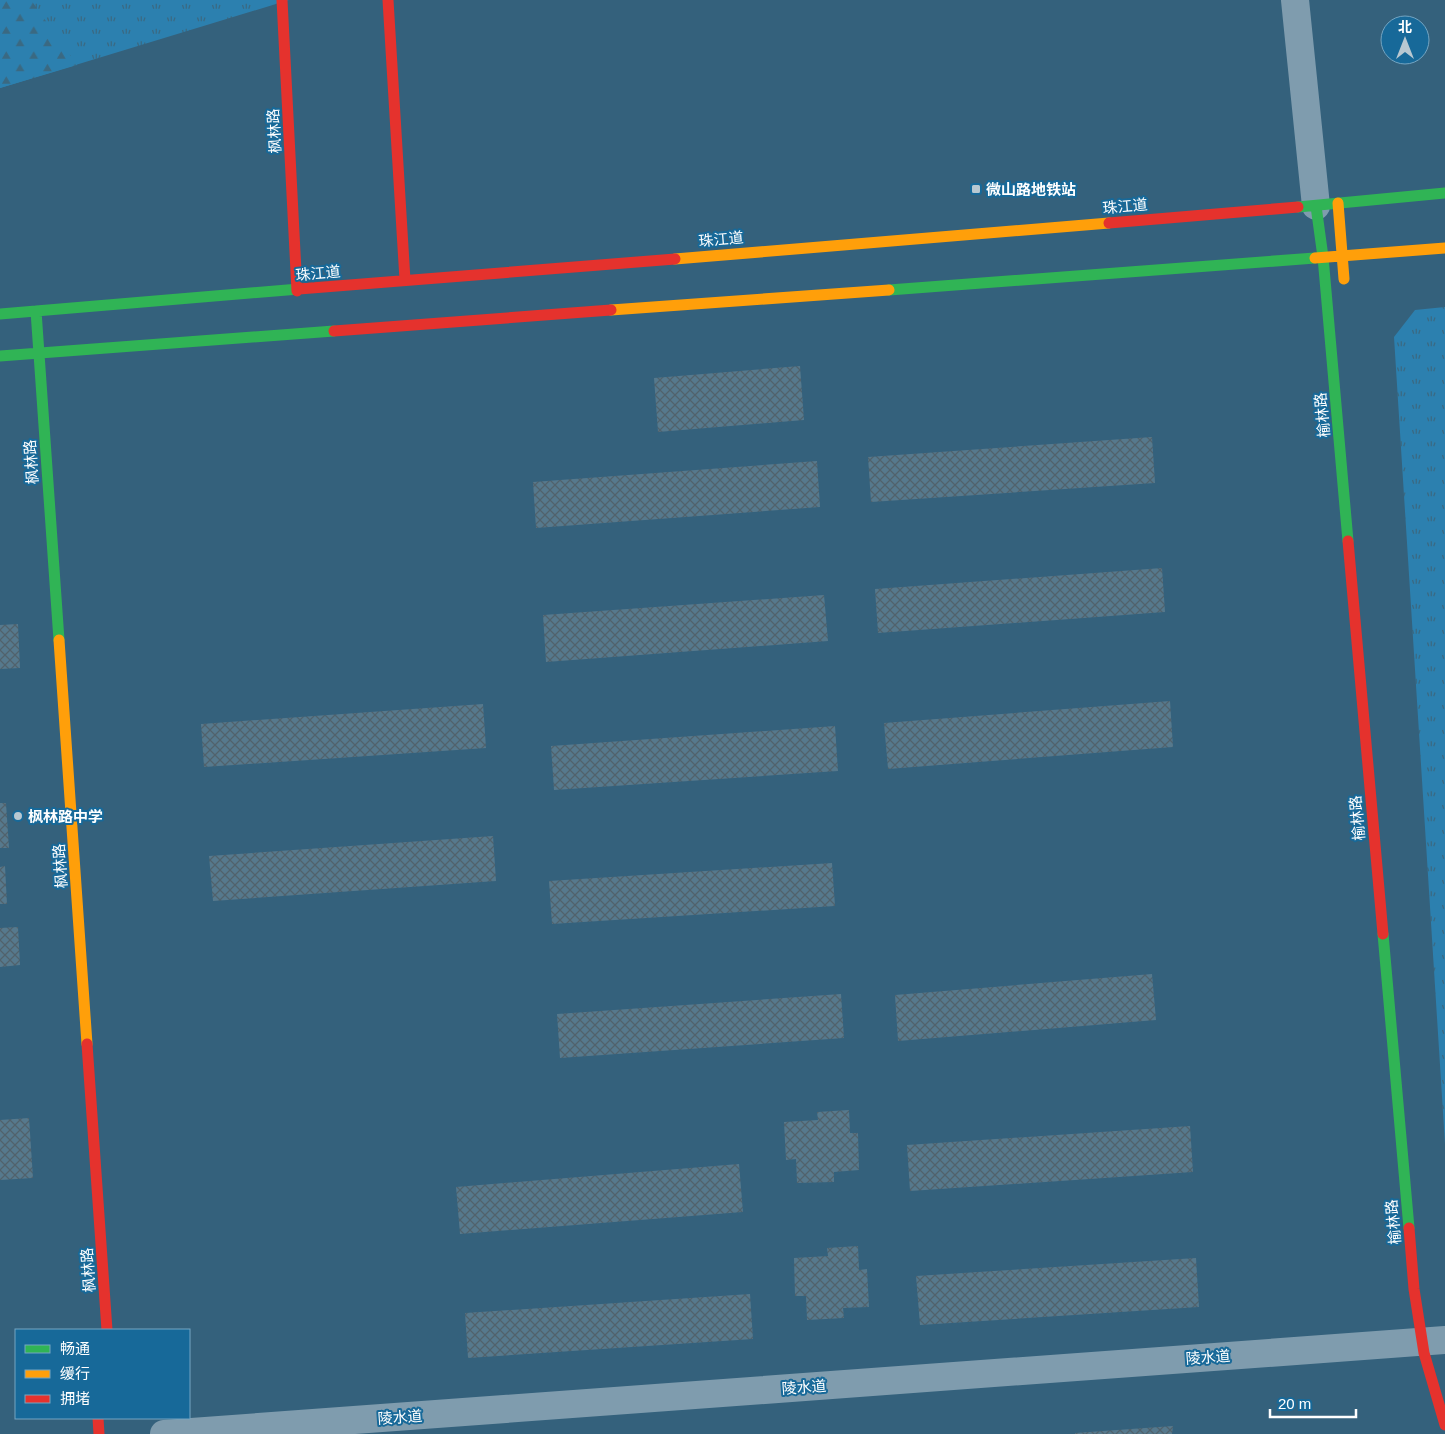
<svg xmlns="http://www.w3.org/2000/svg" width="1445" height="1434" font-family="Arial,'Noto Sans SC',sans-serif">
	<defs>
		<pattern id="grass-tufts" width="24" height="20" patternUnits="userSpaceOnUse" patternTransform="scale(1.25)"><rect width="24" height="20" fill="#2c80af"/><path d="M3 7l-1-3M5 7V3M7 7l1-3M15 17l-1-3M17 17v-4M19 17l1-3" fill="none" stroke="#3a6982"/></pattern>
		<pattern id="forest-firs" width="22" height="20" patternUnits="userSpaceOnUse" patternTransform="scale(1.25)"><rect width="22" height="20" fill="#2c80af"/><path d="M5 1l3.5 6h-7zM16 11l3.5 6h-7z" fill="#3a6982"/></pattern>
		<pattern id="building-cross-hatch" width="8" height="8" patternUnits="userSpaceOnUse" patternTransform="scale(1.25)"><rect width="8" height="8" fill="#56798d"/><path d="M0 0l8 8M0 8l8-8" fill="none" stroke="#51626c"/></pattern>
	</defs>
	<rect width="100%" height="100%" fill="#34617c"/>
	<path fill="url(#grass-tufts)" d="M0,0H289L0,88Z
		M1445,307V1144L1394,337L1415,310Z"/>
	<path fill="url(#forest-firs)" d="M0,0H31L77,65L0,88Z"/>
	<path fill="url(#building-cross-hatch)" d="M800,366L804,420L658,432L654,378Z
		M1152,437L1155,483L871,502L868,457Z
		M817,461L820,507L536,528L533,482Z
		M1162,568L1165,612L878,633L875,589Z
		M824,595L828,641L546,662L543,615Z
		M18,624L20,668L0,669V625Z
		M1170,701L1173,747L888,769L884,723Z
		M483,704L486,748L204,767L201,724Z
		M835,726L838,771L554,790L551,746Z
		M0,803H6L9,848H0Z
		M493,836L496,881L213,901L209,856Z
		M832,863L835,906L552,924L549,881Z
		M5,866L7,904H0V867Z
		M18,927L20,965L0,967V928Z
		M1152,974L1156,1020L898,1041L895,995Z
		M841,994L844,1038L560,1058L557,1014Z
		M849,1110L850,1133H858L859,1170L834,1172V1182L797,1183L796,1159L786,1160L784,1122L818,1120L817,1112Z
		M29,1118L33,1178L0,1180V1120Z
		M1190,1126L1193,1172L910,1191L907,1145Z
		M739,1164L743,1212L460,1234L456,1187Z
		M858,1246L859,1270L867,1269L869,1307L843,1308L844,1318L807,1320L806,1296H795L794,1258L828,1256L827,1248Z
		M1196,1258L1199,1307L920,1325L916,1276Z
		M750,1294L753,1339L468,1358L465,1313Z
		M1173,1426L1172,1434H1075V1433Z"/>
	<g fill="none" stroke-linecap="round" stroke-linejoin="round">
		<path stroke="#7f9cae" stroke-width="28" d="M1295,0L1316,206
			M164,1434L1445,1340"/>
		<path stroke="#30b455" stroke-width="11" d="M1316,206L1323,257L1348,541
			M1298,207L1445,193
			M889,290L1315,258
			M36,311L59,640
			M0,314L299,289
			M0,356L334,331
			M1383,934L1409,1228"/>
		<path stroke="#ff9f0a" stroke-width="11" d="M1338,203L1344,279
			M1315,258L1445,248
			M675,259L1109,223
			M611,310L889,290
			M59,640L87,1044"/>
		<path stroke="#e5322d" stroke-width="11" d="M282,0L297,291
			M388,0L405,280
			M1109,223L1298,207
			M299,289L675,259
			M334,331L611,310
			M1348,541L1383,934
			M87,1044L107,1330
			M1409,1228L1414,1289L1424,1353L1445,1425
			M98,1418L99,1434"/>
	</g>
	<g fill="#b8c8d1" stroke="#176999" stroke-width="2">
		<rect x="971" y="184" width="10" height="10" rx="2.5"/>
		<circle cx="18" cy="816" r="5"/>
	</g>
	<g text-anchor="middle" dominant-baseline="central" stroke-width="4" stroke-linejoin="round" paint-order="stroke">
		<g font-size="15" fill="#fff" stroke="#176999">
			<text transform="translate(274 131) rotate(-93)">枫林路</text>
			<text transform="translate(1125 206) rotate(-5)">珠江道</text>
			<text transform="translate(721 239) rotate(-5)">珠江道</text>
			<text transform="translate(318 273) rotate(-5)">珠江道</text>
			<text transform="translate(1322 415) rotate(-95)">榆林路</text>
			<text transform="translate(31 462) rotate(-94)">枫林路</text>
			<text transform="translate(1357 818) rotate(-95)">榆林路</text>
			<text transform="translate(60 866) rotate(-94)">枫林路</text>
			<text transform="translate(1393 1222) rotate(-95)">榆林路</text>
			<text transform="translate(88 1270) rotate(-94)">枫林路</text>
			<text transform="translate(1208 1357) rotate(-4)">陵水道</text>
			<text transform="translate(804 1387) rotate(-4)">陵水道</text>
			<text transform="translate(400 1417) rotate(-4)">陵水道</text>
		</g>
		<g font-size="15" font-weight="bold" fill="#fff" stroke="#176999" text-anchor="start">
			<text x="986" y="189">微山路地铁站</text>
			<text x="28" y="816">枫林路中学</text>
		</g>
	</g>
	<rect x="15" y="1329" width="175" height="90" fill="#176999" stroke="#74a5c2"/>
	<rect x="25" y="1345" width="25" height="8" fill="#30b455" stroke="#74a5c2"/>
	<text x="60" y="1354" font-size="15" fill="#ffffff">畅通</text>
	<rect x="25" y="1370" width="25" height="8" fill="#ff9f0a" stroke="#74a5c2"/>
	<text x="60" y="1379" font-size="15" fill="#ffffff">缓行</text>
	<rect x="25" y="1395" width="25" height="8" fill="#e5322d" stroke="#74a5c2"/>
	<text x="60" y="1404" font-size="15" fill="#ffffff">拥堵</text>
	<g transform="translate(1405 40)"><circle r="24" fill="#176999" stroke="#74a5c2"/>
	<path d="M0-4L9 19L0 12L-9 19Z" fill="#b8c8d1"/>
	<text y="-8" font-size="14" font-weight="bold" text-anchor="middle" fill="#ffffff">北</text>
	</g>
	<path d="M1270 1409v8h86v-8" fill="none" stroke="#ffffff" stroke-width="2.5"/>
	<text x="1278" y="1409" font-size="15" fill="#ffffff" stroke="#176999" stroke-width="4" paint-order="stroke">20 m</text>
</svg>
